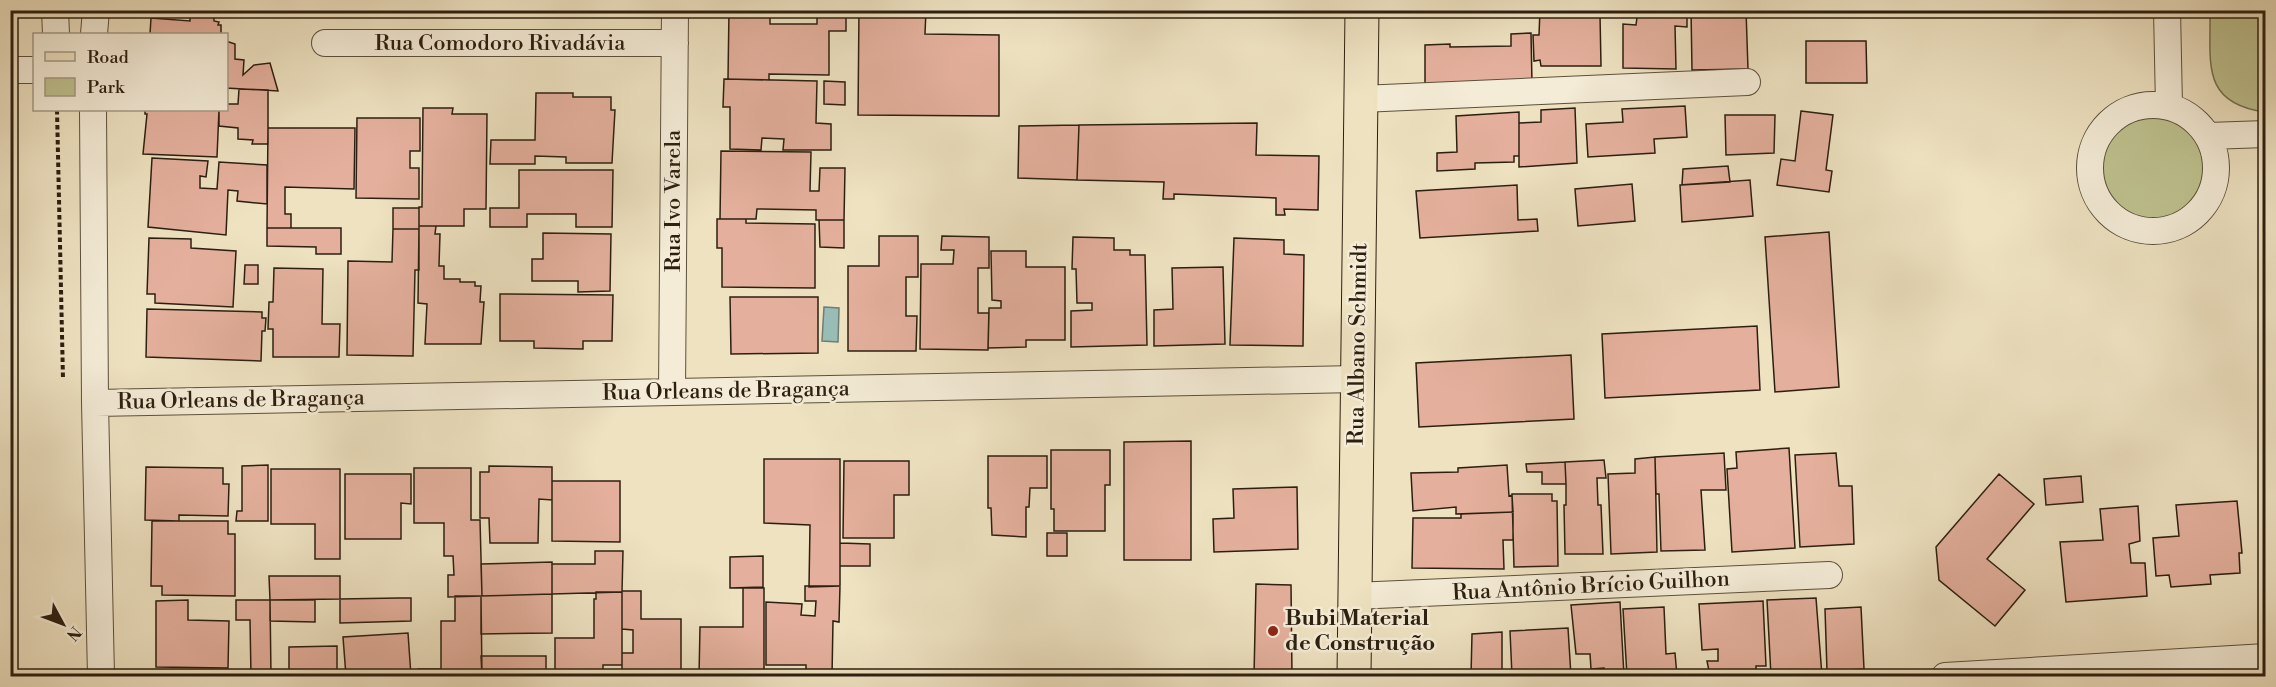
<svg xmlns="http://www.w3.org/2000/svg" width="2276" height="687" font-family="'Libre Bodoni',serif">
	<rect width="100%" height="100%" fill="#eee2c1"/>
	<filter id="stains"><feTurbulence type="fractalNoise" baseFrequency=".00333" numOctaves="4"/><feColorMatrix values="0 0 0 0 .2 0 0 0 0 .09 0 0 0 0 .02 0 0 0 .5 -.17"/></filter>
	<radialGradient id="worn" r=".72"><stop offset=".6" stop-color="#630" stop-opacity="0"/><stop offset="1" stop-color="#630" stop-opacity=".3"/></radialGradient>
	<path fill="#bec28f" stroke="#757050" stroke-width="1.5" d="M2210,11H2265V112C2200,103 2211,62 2210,11Z
		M2098 168a54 54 0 1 1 108 0a54 54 0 1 1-108 0Z"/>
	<path fill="#99bdb6" stroke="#6d7e74" stroke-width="1.5" d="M824,307L839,308L838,342L822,341Z"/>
	<path fill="#e4b09d" stroke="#2c1f10" stroke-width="1.5" d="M729,10L770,11V24H817V10H846V31H829V75L769,74V80L728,79Z
		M859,10H926L925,34L999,35V116L858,115Z
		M1421,10H1461L1460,13L1421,14Z
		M1608,10V15H1600L1601,66H1541L1540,60L1534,61L1533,35H1539L1540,10Z
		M1638,10H1687V27L1675,26L1676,69L1623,68V24L1636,25Z
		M1691,10H1746L1748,69L1692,70Z
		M190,14L214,16V21L219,22L218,25H221V34H150L151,18L190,21Z
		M1531,33L1532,84L1425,91V45L1450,44V47L1511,46V34Z
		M226,41L235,44V59L244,60L243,75L254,65L270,63L278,91L226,88Z
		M1806,41H1866L1867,83H1806Z
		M724,79L817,81L816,123L831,124V150H783L784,139L762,138L761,150L730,149V107H723Z
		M824,81L845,82V105L824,104Z
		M239,89L268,90V144H252L253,140L238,139V128L219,126V110H226V104H238Z
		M536,93H573V97H611V110H615L612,163H566V157L535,156V164H490L491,140H535Z
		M1685,106L1687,137L1654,139L1655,153L1588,157L1586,124L1623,122L1622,109Z
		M423,108H453L452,114H487L486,209H464V226H419V207H422Z
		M1575,108L1577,163L1519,167V123L1541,122V110Z
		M145,110H219L217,157L143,154L147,114H145Z
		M1801,111L1833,115L1826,170L1832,171L1829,192L1777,185L1781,159L1795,161Z
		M1519,112V156H1514V162L1475,163V169L1437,171V153L1457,152L1456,116Z
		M1725,115H1775L1774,153L1726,155Z
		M357,118H420V151H410V168H419V199L356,198Z
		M1257,123L1256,155L1319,156L1318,210L1284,209L1285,215H1276V198L1174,194V199H1163L1164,182L1077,180L1079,125Z
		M1079,125L1077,180L1018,178L1019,126Z
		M268,128H355L354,189L285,187V214H291V228H267Z
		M721,151L811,152L810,191H819L820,168H845L844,220H816V210L757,209L756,219H720Z
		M152,158L208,161L206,177L200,176V188L217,189L219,162L267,165V204L237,201L238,191L228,190L226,235L148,227Z
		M1728,166L1730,182L1682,185L1683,169Z
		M519,170H613L612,227H576V214H527V227H490V208H519Z
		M1750,180L1753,216L1682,222L1680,185Z
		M1632,184L1635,221L1578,226L1575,189Z
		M1517,185L1518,220L1537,219L1538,231L1420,238L1416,191Z
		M393,208H419V229H393Z
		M717,219H746V223L815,224V288L722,287V248H717Z
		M819,220H844V248L820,247Z
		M419,226H436L435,234H440L439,266H444V279H460V282H475V286H481L480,302H484L481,344H425L427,304L418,303Z
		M267,228H341V254H316V247L267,246Z
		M393,229H419V270H415L413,356L347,355L348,261L392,262Z
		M1829,232L1839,387L1775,392L1765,237Z
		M543,233L611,234L610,291L578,292V281H532V259H543Z
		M879,236H918V277H906V316H917L916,351H848V266H879Z
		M942,236L989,237V268H978V313H989L988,350L920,349L921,264H953L954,250H941Z
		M1073,237L1114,238V250H1130V255H1145L1147,345L1071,347V311L1092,310V303H1077L1076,269H1072Z
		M149,238L191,239V248L236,251L233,307L155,303V294H147Z
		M1234,238L1284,240V254L1304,255L1303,346L1230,345Z
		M991,251H1026V267H1065V340H1026V347L988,348L989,308H1001V301L992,300Z
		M245,265H258V284H244Z
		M1223,267L1225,344L1154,346V310L1173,309L1172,268Z
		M274,268L323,269L322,324H340L339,357H273V329H268L269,302H273Z
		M500,294L613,295L612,341H583V349L534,348V341H500Z
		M730,297H818V353L731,354Z
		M147,309L262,312V318H266L265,331H262L261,361L146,357Z
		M1757,326L1760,390L1605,398L1602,334Z
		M1571,355L1574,419L1419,427L1416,363Z
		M1191,441V560H1124V442Z
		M1789,448L1795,548L1732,552L1727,469L1737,468L1736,452Z
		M1051,450H1110V485H1105V531H1054V509H1051Z
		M1724,453L1726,490H1701L1705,550L1661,551L1659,494H1656L1655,457Z
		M1836,453L1839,486H1852L1854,544L1800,547L1795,455Z
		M988,456H1047V488H1030L1029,507H1026V537L992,535L991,508H988Z
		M1655,457L1657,552L1611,554L1608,474L1635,473V459Z
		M764,459H840V586L809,587L810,525L764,523Z
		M1604,460L1606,478H1597L1598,505H1601L1603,554H1565L1564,505H1566V484L1565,462Z
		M844,461H909V495H894V538H843Z
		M1565,462L1566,484H1542V472H1527L1526,464Z
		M268,465V521H236L237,511H242V466Z
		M1507,465L1509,496L1512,495L1513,512L1456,514V507L1413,511L1411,473L1458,472V468Z
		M489,466L552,467V500L539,499L538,543H490L489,518H480V472H489Z
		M146,467L223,468V484H229L228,516L179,515V521L145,520Z
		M414,468H471V520H480L482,596L448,597V575H454L453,556H444V523H414Z
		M271,469H340V559H315V524H271Z
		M345,474H411V504L401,503V539H345Z
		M1999,474L2034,504L1987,559L2025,590L1995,626L1939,580L1936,547Z
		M2081,476L2083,502L2046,505L2044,479Z
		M552,481H620V542L552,541Z
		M1297,487L1298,549L1214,552L1213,519L1234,518L1233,489Z
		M1512,494H1552V501H1557L1558,566L1514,567Z
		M2237,501L2242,553H2239L2240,573L2210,575L2211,584L2171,587L2169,575L2156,576L2153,538L2179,536L2176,505Z
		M2138,506L2140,541L2129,544L2131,563H2145L2147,596L2066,602L2060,542L2103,540L2100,509Z
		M1513,512V540H1503L1504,569L1412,568L1413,518H1461V514Z
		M152,521H228V534H235V596L162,595V586H151Z
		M1047,533H1067V556H1047Z
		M840,543L870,544V566H840Z
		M595,551H623L622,592L552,594V564H595Z
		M763,556V587L730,588V557Z
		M552,562V594L482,596L481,564Z
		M269,576H340V599L270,600Z
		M1256,584L1291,585L1292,676H1254Z
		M805,586H840L839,622L833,621L832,676H806V665H766V602L802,604L801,615L815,616L816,601H805Z
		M743,588H764V676H699L700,627H743Z
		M622,591H641V619H681V676H622V653H633V630L622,629Z
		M596,592H622V665H603V676H555V638H594V599H596Z
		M552,594V633L481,634V596Z
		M455,596H481L482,676H418V669H441V621H455Z
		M399,598H411V621L340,623V599Z
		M1816,598L1822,676H1771L1767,600Z
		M188,600V620L229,621L228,668L156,667V601Z
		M236,600H270L271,676H251L250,620H236Z
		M270,600H315V622L270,621Z
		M1763,601L1766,666H1756V676H1710L1707,661H1718V649L1702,650L1699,604Z
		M1620,602L1624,676H1605L1604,668L1591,669L1590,654H1576L1571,605Z
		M1664,607L1666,654L1675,653L1677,676H1627L1623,609Z
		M1861,607L1864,669L1827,671L1825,609Z
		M1568,628L1571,676H1512L1510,631Z
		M1502,632V676H1471L1472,634Z
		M408,633L411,676H346L343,637Z
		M337,646V676H289V647Z
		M481,656H546V676H482Z"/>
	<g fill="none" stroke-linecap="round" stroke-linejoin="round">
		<defs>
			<path id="minor" d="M55,10L56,34
				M2167,10L2169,106
				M94,34L96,10
				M325,43H675
				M10,70H34
				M1361,99L1747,82
				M2090 168a63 63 0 1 1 126 0a63 63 0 1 1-126 0Z
				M93,110L95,403L101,676
				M2208,136L2266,134
				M672,392L675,10
				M95,403L1357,379
				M1354,596L1829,575
				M1945,676L2266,657"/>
			<path id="primary" d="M1354,676L1362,10"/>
		</defs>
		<use href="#minor" stroke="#5c503c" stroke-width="28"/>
		<use href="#primary" stroke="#2c1f10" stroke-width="35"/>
		<path stroke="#2c1f10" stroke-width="4" stroke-dasharray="4.5 3" stroke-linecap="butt" d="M57,110L63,379"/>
		<use href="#minor" stroke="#f4ecd7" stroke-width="26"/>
		<use href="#primary" stroke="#eee2c1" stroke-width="33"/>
	</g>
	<circle fill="#8f2418" stroke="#f4ecd7" stroke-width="2" cx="1273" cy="631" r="6"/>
	<g text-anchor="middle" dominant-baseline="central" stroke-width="5" stroke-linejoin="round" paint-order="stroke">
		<g font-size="22" fill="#2c1f10" stroke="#f4ecd7">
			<text x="500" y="43">Rua Comodoro Rivadávia</text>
			<text transform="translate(673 201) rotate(-90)">Rua Ivo Varela</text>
			<text transform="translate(1358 344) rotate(-89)">Rua Albano Schmidt</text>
			<text transform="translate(726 391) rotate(-1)">Rua Orleans de Bragança</text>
			<text transform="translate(241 400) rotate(-1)">Rua Orleans de Bragança</text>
			<text transform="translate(1591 586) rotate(-3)">Rua Antônio Brício Guilhon</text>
		</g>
		<g font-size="22" font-weight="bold" fill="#2c1f10" stroke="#f4ecd7" text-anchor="start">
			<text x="1285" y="618">Bubi Material<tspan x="1285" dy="25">de Construção</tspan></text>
		</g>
	</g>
	<rect width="2276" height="687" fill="none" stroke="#eee2c1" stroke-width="36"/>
	<rect x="12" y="12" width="2252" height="663" fill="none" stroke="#2c1f10" stroke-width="3"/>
	<rect x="18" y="18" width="2240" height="651" fill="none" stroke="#2c1f10" stroke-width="1.5"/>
	<rect x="33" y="33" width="195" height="78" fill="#f4ecd7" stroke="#a49a87" stroke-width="1.5"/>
	<rect x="45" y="52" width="30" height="9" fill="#eee2c1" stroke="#a49a87" stroke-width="1.5"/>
	<text x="87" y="63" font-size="18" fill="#2c1f10">Road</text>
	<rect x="45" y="78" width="30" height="18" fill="#bec28f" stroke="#a49a87" stroke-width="1.5"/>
	<text x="87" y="93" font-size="18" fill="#2c1f10">Park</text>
	<g transform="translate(63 624) rotate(131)" stroke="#f4ecd7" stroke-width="4.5" paint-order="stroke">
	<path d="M0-4.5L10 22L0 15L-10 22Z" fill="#2c1f10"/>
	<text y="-9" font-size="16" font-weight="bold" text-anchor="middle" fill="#2c1f10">N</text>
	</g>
	<rect width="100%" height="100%" filter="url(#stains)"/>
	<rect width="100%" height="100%" fill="url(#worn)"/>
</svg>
